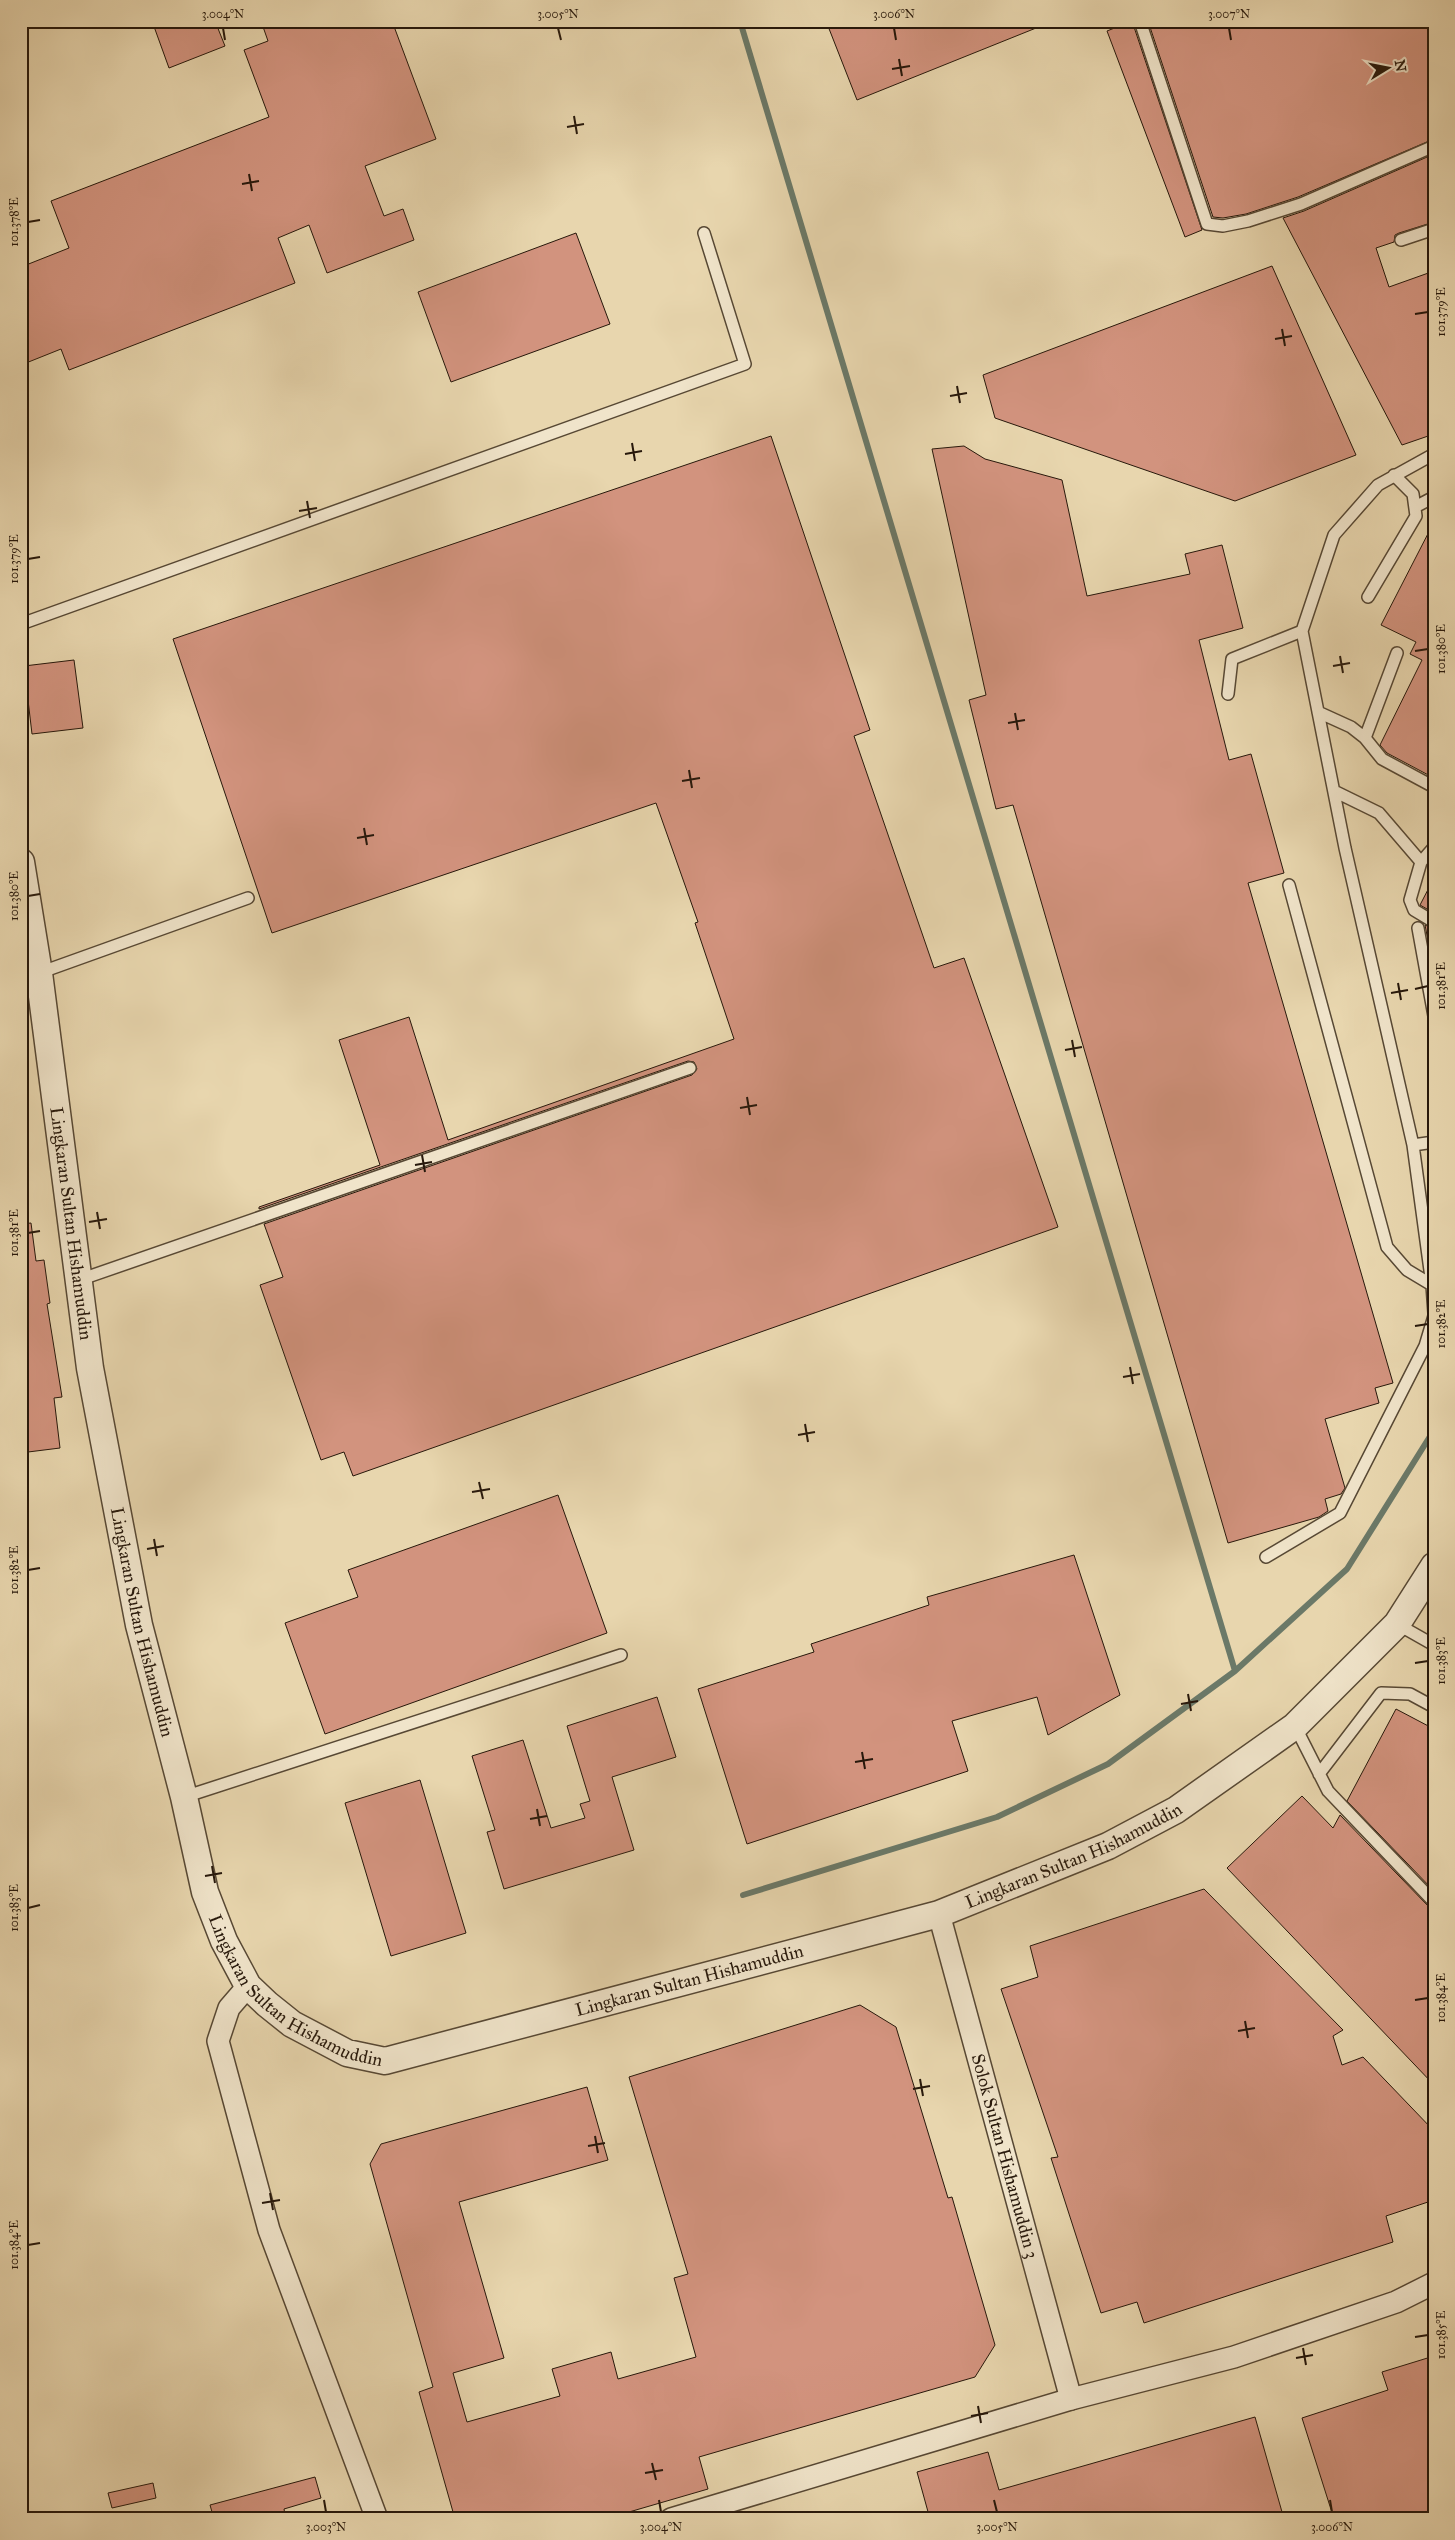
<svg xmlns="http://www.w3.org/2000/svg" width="1455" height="2540" font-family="'IM FELL Great Primer',serif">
	<rect width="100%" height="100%" fill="#e8d6ae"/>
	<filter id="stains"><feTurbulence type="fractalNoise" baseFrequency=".004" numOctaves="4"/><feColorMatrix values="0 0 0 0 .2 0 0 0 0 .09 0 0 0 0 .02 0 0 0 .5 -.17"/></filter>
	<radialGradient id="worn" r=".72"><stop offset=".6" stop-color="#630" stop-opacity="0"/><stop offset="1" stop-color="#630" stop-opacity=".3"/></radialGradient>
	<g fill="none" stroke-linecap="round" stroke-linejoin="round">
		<path stroke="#6b7968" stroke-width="6" d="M740,21L1235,1671
			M743,1895L997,1817L1108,1764L1235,1671L1347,1569L1434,1430"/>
	</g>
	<path fill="#d2937e" stroke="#27180b" d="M152,21H215L225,46L169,68Z
		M261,21H392L436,139L365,166L384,216L403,209L414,240L327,273L309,225L278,238L295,283L69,370L61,349L21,365V267L69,248L51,201L269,117L244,50L268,41Z
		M826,21H1051V22L857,100Z
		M1132,21L1202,230L1185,237L1107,31Z
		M1148,21H1434V139L1298,197L1246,214L1223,218L1213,217Z
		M1434,154V222L1399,233L1395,235L1394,242L1376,248L1389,287L1434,271V434L1402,445L1283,218L1304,211Z
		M576,233L610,324L451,382L418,292Z
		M1272,266L1356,455L1235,501L995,418L983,375Z
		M771,436L870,730L854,736L934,968L964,958L1058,1227L353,1476L344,1452L321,1460L260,1285L283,1277L264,1224L692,1075L697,1069L694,1062L688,1061L259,1209V1207L380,1165L339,1040L409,1017L448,1140L734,1039L695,923L698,922L656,803L272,933L173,639Z
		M964,446L985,459L1062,480L1087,596L1190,574L1185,554L1222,545L1243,628L1199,640L1229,760L1251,754L1284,873L1248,883L1393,1383L1375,1388L1379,1403L1325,1419L1345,1488L1341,1494L1325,1499L1328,1511L1319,1517L1228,1543L1013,805L996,809L969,700L986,695L932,449Z
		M1434,522V778L1387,753L1380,745L1422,660L1410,654L1416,642L1381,625Z
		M74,660L83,728L32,734L24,666Z
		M1434,878V913L1420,905Z
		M1425,925L1434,929V961H1432Z
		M31,1223L36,1261L44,1260L50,1303L47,1304L62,1397L54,1398L60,1448L28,1452L21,1403V1224Z
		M558,1495L607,1633L325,1734L285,1623L358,1597L348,1570Z
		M1074,1555L1120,1695L1048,1735L1037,1697L952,1721L968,1771L747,1844L698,1689L814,1652L811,1644L929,1605L927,1597Z
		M657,1697L676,1757L612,1777L634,1850L504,1889L487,1832L495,1830L472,1756L523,1740L551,1828L585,1818L580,1804L590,1801L567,1726Z
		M1396,1709L1434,1729V1891L1347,1801Z
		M420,1780L466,1933L391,1956L345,1803Z
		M1302,1796L1333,1828L1340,1815L1429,1907L1434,1909V2085L1227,1868Z
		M1204,1889L1343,2030L1333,2036L1342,2065L1363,2057L1434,2131V2200L1386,2216L1393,2242L1144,2323L1137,2302L1101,2313L1051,2158L1058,2157L1001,1989L1038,1977L1030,1946Z
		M860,2005L896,2027L948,2198L952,2197L995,2345L975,2377L699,2457L708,2489L605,2519H455L419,2392L433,2387L370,2164L381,2144L587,2087L608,2160L459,2202L504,2358L453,2373L467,2422L560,2396L552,2369L611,2352L618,2379L696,2357L674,2278L688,2274L629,2077Z
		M1434,2356V2519H1334L1302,2418L1388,2390L1382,2372Z
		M1255,2417L1284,2519H930L917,2472L988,2452L999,2490Z
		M315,2477L321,2498L284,2509L285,2515L270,2519H214L210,2505Z
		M153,2483L156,2498L112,2508L108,2493Z"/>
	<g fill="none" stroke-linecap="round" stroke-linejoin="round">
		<defs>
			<path id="service" d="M1140,21L1207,224L1223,226L1248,221L1301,204L1434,146
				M1401,240L1434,229
				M1434,454L1378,485L1334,535L1302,631L1345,848L1413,1145L1432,1285L1434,1313
				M1415,507L1434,497
				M1368,597L1416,516L1413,494L1394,475
				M21,624L745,364L704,233
				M1228,694L1232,659L1302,631
				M1318,712L1351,727L1365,738L1382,759L1434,787
				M1365,738L1397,653
				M1334,791L1379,813L1421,862
				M1434,847L1421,862L1410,900L1414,910L1434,922
				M1289,885L1387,1247L1407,1270L1432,1285
				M1418,928L1434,1016
				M39,973L248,898
				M1413,1145L1434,1142
				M79,1280L690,1068
				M1266,1557L1340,1513L1425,1346L1434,1316
				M1397,1624L1434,1645
				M1295,1726L1328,1791L1434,1902
				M1319,1774L1381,1693L1410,1694L1434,1707
				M184,1797L621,1655"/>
			<g id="minor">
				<path id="s1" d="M939,1914L1071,2399"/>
				<path d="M248,1986L229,2008L218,2041L269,2230L377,2519"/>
				<path d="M671,2519L1071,2399L1234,2357L1396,2302L1434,2283"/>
			</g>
			<g id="tertiary">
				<path id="s2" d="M21,862L39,973L90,1368L139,1625L184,1797L205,1892L224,1941L248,1986L267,2004L292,2024L347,2053L385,2061L939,1914L1108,1846L1176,1810L1295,1726L1397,1624L1434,1566"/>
			</g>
		</defs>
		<use href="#service" stroke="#574834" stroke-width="14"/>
		<use href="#minor" stroke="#574834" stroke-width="24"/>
		<use href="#tertiary" stroke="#574834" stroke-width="29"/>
		<use href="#service" stroke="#f0e4ca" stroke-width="11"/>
		<use href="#minor" stroke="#f0e4ca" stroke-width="21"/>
		<use href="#tertiary" stroke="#f0e4ca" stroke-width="26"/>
	</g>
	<path fill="none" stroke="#27180b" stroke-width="2" d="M223,28L225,40M558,28L561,40M894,28L896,40M1229,28L1231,40M899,59L902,76M892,69L910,66M574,116L577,134M567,127L584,124M249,174L252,191M242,184L259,181M28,222L40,220M1415,314L1428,312M1282,329L1285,346M1275,339L1292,336M957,386L960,403M950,396L967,393M632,443L635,461M625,454L642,451M307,501L310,518M299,511L317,508M28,559L40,557M1415,651L1428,649M1340,656L1343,673M1333,666L1350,663M1015,713L1018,730M1008,723L1025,720M689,770L692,788M682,781L700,778M364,828L367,845M357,838L374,835M28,896L40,894M1398,983L1401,1000M1415,989L1428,986M1391,993L1408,990M1072,1040L1075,1057M1065,1050L1082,1047M747,1097L750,1115M740,1108L757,1105M422,1155L425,1172M415,1165L432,1162M97,1212L100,1229M89,1222L107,1219M28,1233L40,1231M1415,1326L1428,1324M1130,1367L1133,1384M1123,1377L1140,1374M805,1424L808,1442M798,1435L815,1432M479,1482L483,1499M472,1492L490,1489M154,1539L157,1556M147,1549L164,1546M28,1570L40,1568M1415,1663L1428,1661M1188,1694L1191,1711M1181,1704L1198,1701M862,1752L865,1769M855,1762L873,1759M537,1809L540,1826M530,1819L547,1816M212,1866L215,1883M205,1876L222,1873M28,1908L40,1905M1415,2000L1428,1998M1245,2021L1248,2038M1238,2031L1255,2028M920,2079L923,2096M913,2089L930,2086M595,2136L598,2153M588,2146L605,2143M270,2193L273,2210M262,2203L280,2200M28,2245L40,2243M1415,2337L1428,2335M1303,2348L1306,2365M1296,2358L1313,2355M978,2406L981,2423M971,2416L988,2413M652,2463L656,2480M645,2473L663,2470M324,2500L326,2512M659,2500L661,2512M994,2500L997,2512M1330,2500L1332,2512"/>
	<g text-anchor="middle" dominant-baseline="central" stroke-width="4" stroke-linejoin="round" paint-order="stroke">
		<g font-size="18" fill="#27180b" stroke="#f0e4ca">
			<text stroke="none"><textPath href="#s2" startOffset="365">Lingkaran Sultan Hishamuddin</textPath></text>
			<text stroke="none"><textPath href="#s2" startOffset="770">Lingkaran Sultan Hishamuddin</textPath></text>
			<text stroke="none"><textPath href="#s2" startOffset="2030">Lingkaran Sultan Hishamuddin</textPath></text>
			<text stroke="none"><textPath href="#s2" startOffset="1625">Lingkaran Sultan Hishamuddin</textPath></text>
			<text stroke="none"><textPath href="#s2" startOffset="1190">Lingkaran Sultan Hishamuddin</textPath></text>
			<text stroke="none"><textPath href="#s1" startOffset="251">Solok Sultan Hishamuddin 3</textPath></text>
		</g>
	</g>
	<rect width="1455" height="2540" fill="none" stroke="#e8d6ae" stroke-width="55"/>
	<g transform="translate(1388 68) rotate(80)" stroke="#f0e4ca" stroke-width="4" paint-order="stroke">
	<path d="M0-4L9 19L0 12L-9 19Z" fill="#27180b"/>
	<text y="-8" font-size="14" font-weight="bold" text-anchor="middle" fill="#27180b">N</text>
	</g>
	<rect x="28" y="28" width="1400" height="2484" fill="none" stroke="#27180b" stroke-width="2"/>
	<g font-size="12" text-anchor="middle" fill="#27180b">
		<text x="223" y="18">3.004°N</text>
		<text x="558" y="18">3.005°N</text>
		<text x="894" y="18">3.006°N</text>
		<text x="1229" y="18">3.007°N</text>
		<text transform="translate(14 222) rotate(-90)" y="4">101.378°E</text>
		<text transform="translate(1441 312) rotate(-90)" y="4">101.379°E</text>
		<text transform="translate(14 559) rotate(-90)" y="4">101.379°E</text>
		<text transform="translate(1441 649) rotate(-90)" y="4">101.380°E</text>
		<text transform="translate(14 896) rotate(-90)" y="4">101.380°E</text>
		<text transform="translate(1441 986) rotate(-90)" y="4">101.381°E</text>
		<text transform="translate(14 1233) rotate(-90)" y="4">101.381°E</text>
		<text transform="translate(1441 1324) rotate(-90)" y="4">101.382°E</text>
		<text transform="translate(14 1570) rotate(-90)" y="4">101.382°E</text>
		<text transform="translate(1441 1661) rotate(-90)" y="4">101.383°E</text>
		<text transform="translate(14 1908) rotate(-90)" y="4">101.383°E</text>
		<text transform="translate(1441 1998) rotate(-90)" y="4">101.384°E</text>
		<text transform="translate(14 2245) rotate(-90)" y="4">101.384°E</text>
		<text transform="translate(1441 2335) rotate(-90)" y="4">101.385°E</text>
		<text x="326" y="2531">3.003°N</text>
		<text x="661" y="2531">3.004°N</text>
		<text x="997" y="2531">3.005°N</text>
		<text x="1332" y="2531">3.006°N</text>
	</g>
	<rect width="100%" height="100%" filter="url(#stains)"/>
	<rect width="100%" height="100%" fill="url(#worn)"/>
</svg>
